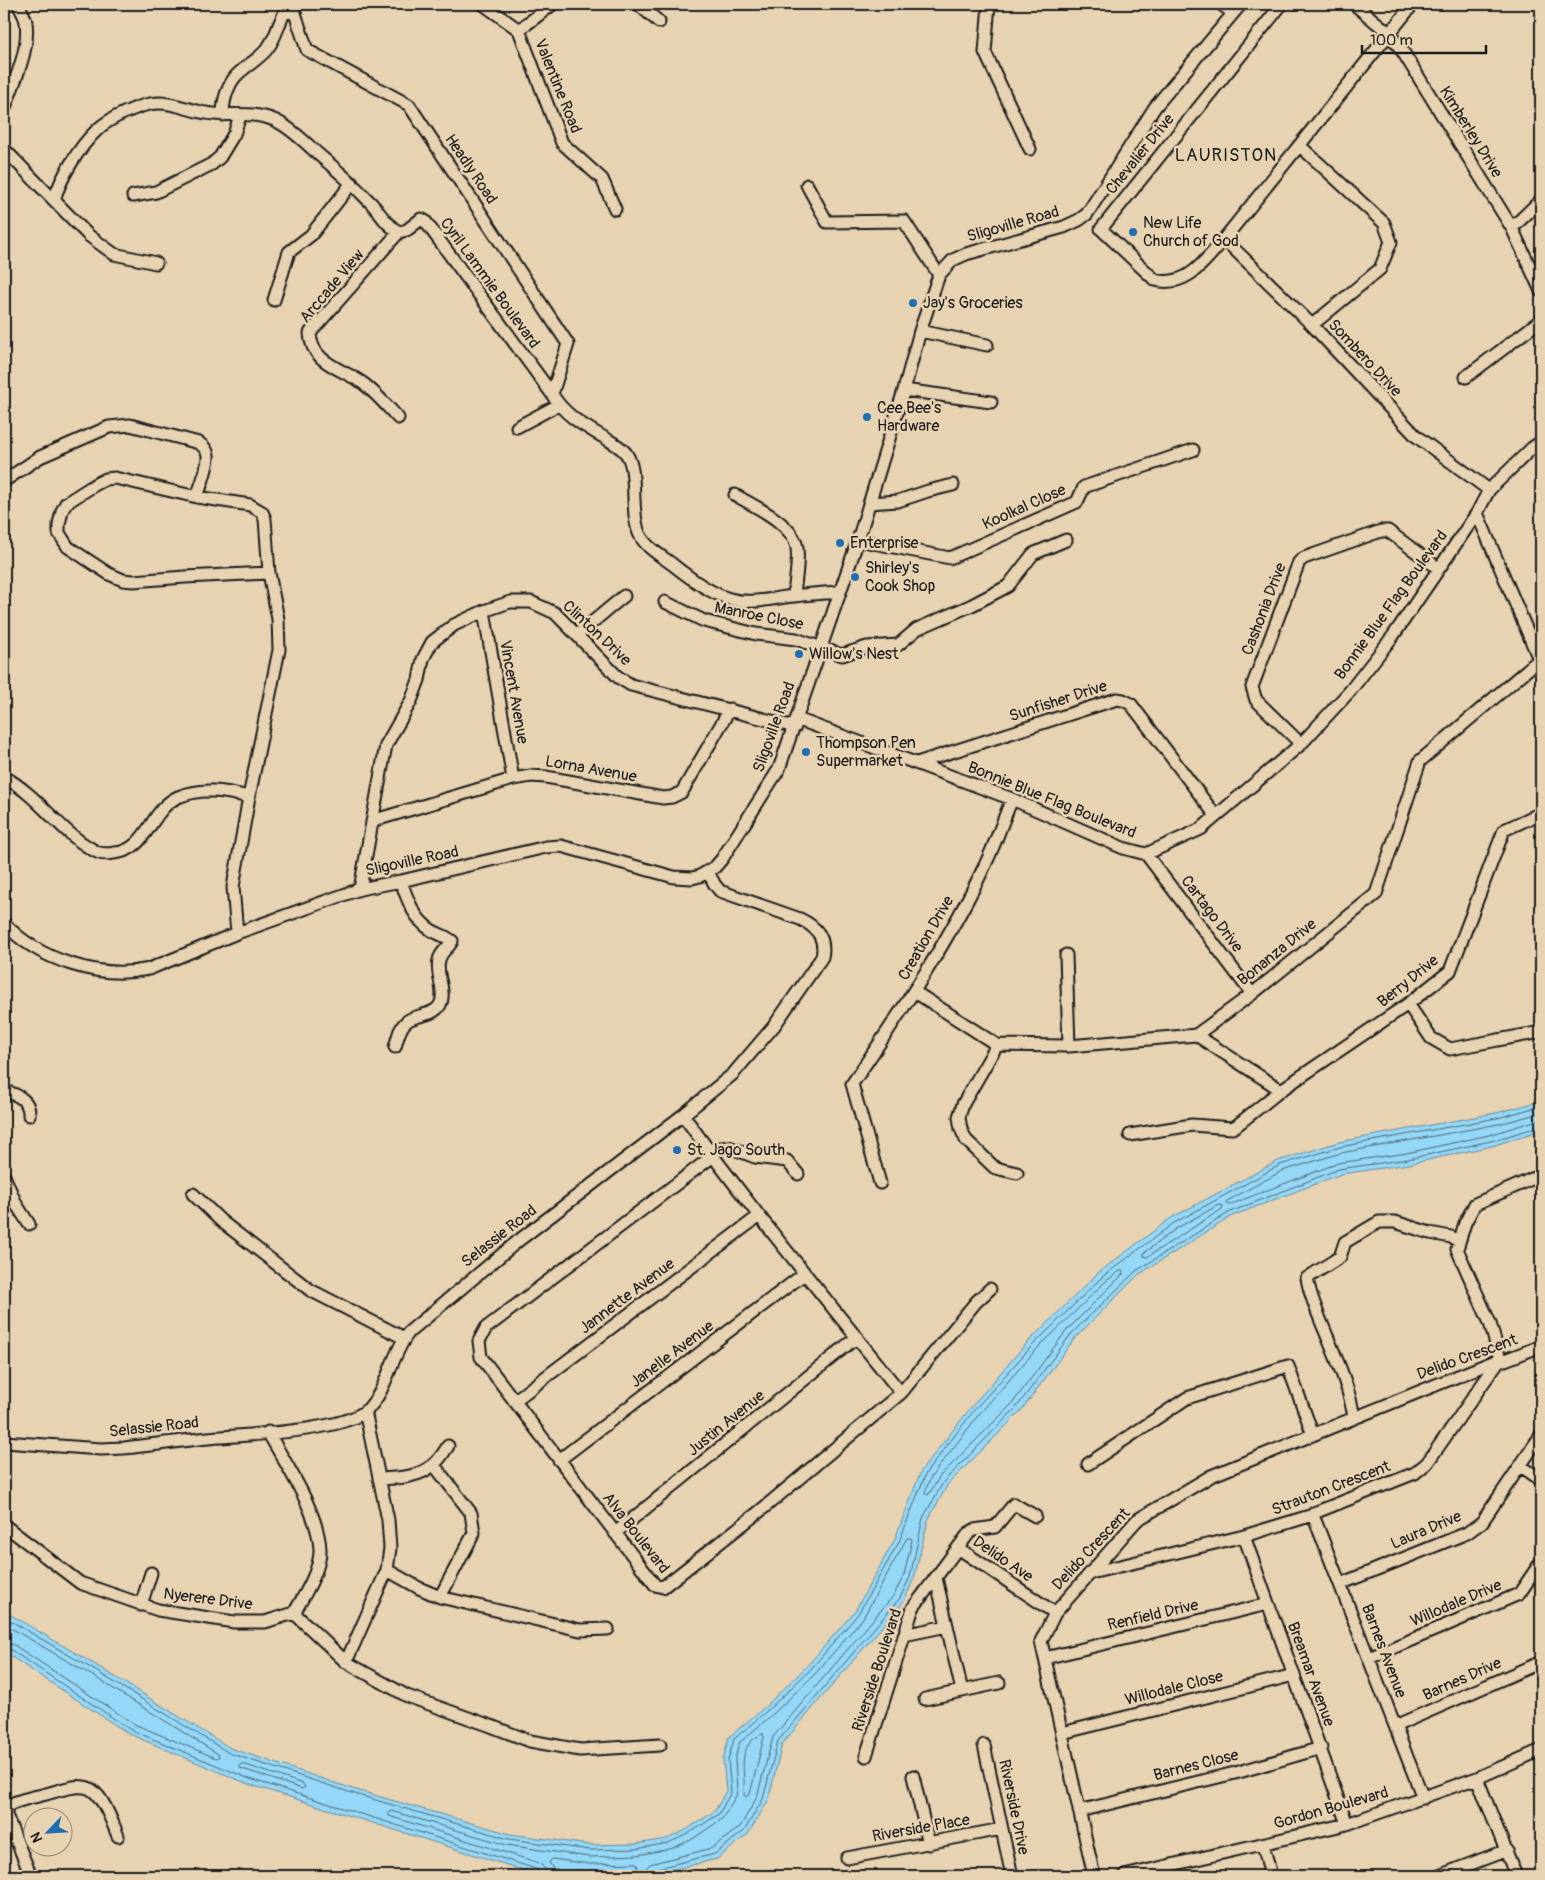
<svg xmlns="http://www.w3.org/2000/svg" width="1545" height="1880" font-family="Pangolin,sans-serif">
	<rect width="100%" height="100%" fill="#e7d2b1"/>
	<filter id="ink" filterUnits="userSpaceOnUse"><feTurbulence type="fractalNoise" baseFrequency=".02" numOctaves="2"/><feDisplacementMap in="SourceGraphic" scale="10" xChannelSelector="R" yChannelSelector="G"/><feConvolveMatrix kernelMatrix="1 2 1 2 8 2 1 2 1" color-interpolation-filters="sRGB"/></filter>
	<g filter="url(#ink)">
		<path fill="#94d7f6" stroke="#648c9f" d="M1541,1101V1130L1492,1146L1409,1164L1341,1174L1232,1216L1138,1275L1075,1338L1020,1412L948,1484L928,1520L914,1578L904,1601L782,1744L768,1801L748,1834L717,1859L645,1876L539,1875L248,1784L129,1734L4,1652V1611L99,1667L230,1748L356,1790L510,1834L590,1845L635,1844L667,1839L686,1830L715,1811L726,1791L723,1759L729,1737L765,1707L807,1666L855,1611L895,1539L921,1471L972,1406L1026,1344L1098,1273L1171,1218L1278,1161L1339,1142L1496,1113Z"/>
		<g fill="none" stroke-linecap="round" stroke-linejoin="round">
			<path stroke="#4c6773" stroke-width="1" d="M1541,1113L1499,1124L1341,1153L1282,1171L1227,1201L1226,1204L1229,1205L1338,1163L1407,1153L1489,1135L1541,1119
				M1219,1205L1223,1206L1222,1209L1147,1257L1144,1256V1253L1177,1228Z
				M1120,1271H1123V1274L1067,1330L1012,1404L940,1476L929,1494L926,1495L925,1492L931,1477L980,1413L1034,1352L1105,1282Z
				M4,1617L96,1671L229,1753L355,1794L509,1839L590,1850L636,1849L668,1843L688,1834L719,1814L731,1792L728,1760L734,1739L768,1710L811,1669L858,1614L899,1542L926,1473L975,1409L1030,1348L1102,1277L1174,1223L1280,1165L1340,1147L1497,1118L1541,1106
				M4,1624L93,1676L218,1754L219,1757L216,1758L134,1724L14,1645L4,1642
				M4,1648L11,1650L131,1730L250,1779L536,1869L540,1872V1876
				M763,1734L764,1737L750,1794L746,1797L744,1795C746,1772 734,1745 763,1734Z
				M243,1764L303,1784L305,1787L302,1789L240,1768V1765Z
				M547,1876L545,1869L539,1863L389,1816L388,1813L391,1811L507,1845L589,1857L637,1855L670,1849L691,1840L722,1819L736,1796L737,1790L735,1760L739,1743L772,1715L815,1674L863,1618L907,1538H911L912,1540L904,1575L894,1595L773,1737L757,1797L740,1827L712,1848L650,1864L645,1869L643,1876
				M554,1876L553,1869L549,1862L552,1859L590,1864L636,1863L638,1865L635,1876
				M649,1876L650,1872L654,1869L715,1854L744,1831L763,1799L778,1741L900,1598L910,1577L923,1518L944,1481L1016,1408L1071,1334L1136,1271L1230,1212L1339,1169L1408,1159L1491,1141L1541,1126"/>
			<defs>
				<path id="minor" d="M292,4L307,50L409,105L568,344L552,394
					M483,4L519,30L562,143L602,179L615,209
					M638,4L659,22
					M989,4L985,52L1030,149
					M1221,4L1233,13
					M1282,4L1101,229L1155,280C1187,288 1205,261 1224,239L1413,4
					M1354,4L1390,34L1403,52L1512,228L1541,291
					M519,30L553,4
					M4,110C13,84 30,51 26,22C25,16 21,10 18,4
					M223,115C223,100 228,82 240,72C249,64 260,58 267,49C277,36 277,27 284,14L294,10
					M1300,146L1384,223L1391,242L1380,269L1312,325
					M4,149L88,235L114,254L156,263
					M807,185L827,222L904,221L939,275
					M133,196L156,192L212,164L220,157L234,134L240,116
					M54,200C61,177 79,147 97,130C109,118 142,103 159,103C178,103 194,113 214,114C236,116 260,111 280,123C294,131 306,143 318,154C336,169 352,183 368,200C380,211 384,224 399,232L407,230L421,219L425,221L552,394C564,416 588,428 610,441C616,445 623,448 627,455C638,472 630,512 639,533C645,547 660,555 672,564C687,576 711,594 730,599C751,605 773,598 794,596C809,594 824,593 839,592
					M1512,228L1541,200
					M1224,239L1312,325L1416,436L1489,490
					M274,300L289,252L311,235L352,183
					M920,331L987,345
					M1466,377L1541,320
					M904,390L991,402
					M398,418C387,406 377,394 364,384C344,369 311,364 310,333L399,232
					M517,427L558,405
					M4,481L40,457L109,427L130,425L199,443C203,446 207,449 208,455C209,466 200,487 197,497
					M735,495C754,506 794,524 797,548C799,563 795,581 794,596
					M869,503L898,501L928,491L953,485
					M1477,513L1539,659
					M858,540L950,558L1077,502L1084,487L1193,450
					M665,602L704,621L756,634L796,639L842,655L867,647L898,645L917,629L972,605L1008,586L1033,554L1066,540
					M484,611L513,779
					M578,634L624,596
					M797,719L1012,799L1123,848L1146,854L1201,829L1301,744L1350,691L1393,636L1477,513L1489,490L1532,448L1541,442
					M1301,744L1256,700L1252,687L1299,562L1304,558L1381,531H1388L1438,568
					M917,763L1117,699L1123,700L1131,704L1216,816
					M4,777C40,796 62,836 99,853C104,854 110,854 114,853C148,851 150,809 178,797C202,787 224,791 249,797
					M372,821L513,779L531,776L546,777L663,798L672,797L682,792L730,709
					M1146,854L1252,994
					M360,889L386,745L411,701L419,680L423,659L432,642L454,625L484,611L510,602H531L555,613L618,677L631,685L795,727
					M4,923C38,960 100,980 149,969L237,933L360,889L401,881L546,847L561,846L674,877L692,878L700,876L715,867L722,859L779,769L858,540L904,390L920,331L939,275L953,260L966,254L1064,227L1079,220L1087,214L1155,107L1241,4
					M237,933L233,887L249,797L279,650L278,619L269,573L265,519L262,512L250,505L197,497L115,478L106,479L96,484L66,503L62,511L59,524V533L68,547L109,574L123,580L133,581L185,577L269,573
					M1066,955L1069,1046
					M915,992L997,1045L1069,1046L1196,1035L1252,994L1376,894L1420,761L1541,658
					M1408,1004L1431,1038L1450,1049L1541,1032
					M1196,1035L1281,1090
					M997,1045L963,1104L959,1117L961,1129L966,1140L995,1168L1017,1173
					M395,1047C398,1038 399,1028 406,1022C414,1014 433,1017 440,1005C447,991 435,974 439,960C441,951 449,948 452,941C446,936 438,934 431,930C414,919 407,899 401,881
					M4,1091C17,1094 30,1100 29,1115
					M683,1115C752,1211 828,1301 901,1393
					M1130,1135L1192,1125L1232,1128L1236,1126L1281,1090L1408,1004L1450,971L1504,830L1541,813
					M708,1150L729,1147L755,1157L787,1161L798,1174
					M713,1156L486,1328L479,1341L481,1357L655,1585L663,1587L760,1511L901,1393L976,1302L990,1289
					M4,1176L16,1204L29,1224
					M880,1183L852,1084C901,1012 949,941 986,863C996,842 1003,820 1012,799
					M193,1194L221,1221L310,1290L404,1338
					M514,1401L759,1216
					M1354,1418C1349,1384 1333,1351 1320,1319C1315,1306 1309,1292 1307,1278L1340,1257L1345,1242L1379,1222H1395L1430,1233L1451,1237L1459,1241
					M4,1442L101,1449L124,1448C152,1445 180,1441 208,1438C242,1435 345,1432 368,1409C388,1388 391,1355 409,1332L518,1241L683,1115L733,1074L774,1026L822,957C826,938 817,927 800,919L720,891L715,885L708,872
					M559,1460L804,1274
					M1088,1464L1187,1398L1288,1366L1313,1435
					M434,1465L471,1513L474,1533L440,1597
					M1521,1466L1541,1480
					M379,1479C397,1478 418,1478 433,1465C439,1461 444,1452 448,1446
					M1313,1515L1423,1798
					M4,1525L80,1583L158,1610L234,1622H265L294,1613C304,1596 321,1569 320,1549C318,1511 286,1465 268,1432
					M615,1533L857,1337
					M1244,1536L1347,1824
					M958,1548L1055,1613
					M387,1570L419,1588L440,1597L580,1630L608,1629
					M1091,1573L1244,1536L1313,1515L1314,1513L1415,1473L1427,1463L1500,1359L1490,1323L1457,1249L1465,1223L1475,1204L1541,1175
					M936,1578L962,1691
					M1340,1584L1467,1533L1482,1522L1541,1435
					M141,1605L151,1573
					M294,1613L346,1662L407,1696L491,1726L530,1741L580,1750L660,1745
					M904,1635L947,1626
					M1045,1658L1268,1604
					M1369,1658L1519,1594L1541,1562
					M346,1662L387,1570L390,1548L388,1520L365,1411
					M925,1699L999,1683
					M1395,1726L1541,1662
					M1062,1733L1294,1675
					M984,1745L1012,1876
					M866,1756L913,1608L969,1533L974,1530L995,1527L1014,1504L1035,1516
					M913,1776L929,1844
					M1477,1778L1516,1876
					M1079,1811L1239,1772L1321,1748
					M1263,1844L1271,1876
					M847,1858L1002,1829
					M31,1876L6,1815V1807C18,1799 32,1798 46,1794C58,1791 72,1785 84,1787C101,1788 112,1822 118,1836
					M1094,1876L1041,1641L1055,1613L1137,1520L1211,1476L1500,1359L1505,1360L1541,1346
					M1124,1876L1347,1824L1477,1778L1541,1750
					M1439,1876L1507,1850"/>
			</defs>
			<use href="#minor" stroke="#1c1c1c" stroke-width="15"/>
			<use href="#minor" stroke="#e7d2b1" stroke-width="11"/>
		</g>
	</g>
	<g fill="#1f6fb2" stroke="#e7d2b1" stroke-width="2">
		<circle cx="1133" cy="232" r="5"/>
		<circle cx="913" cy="303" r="5"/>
		<circle cx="867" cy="417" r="5"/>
		<circle cx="840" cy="543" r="5"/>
		<circle cx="855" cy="577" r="5"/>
		<circle cx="799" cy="654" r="5"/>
		<circle cx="806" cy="752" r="5"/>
		<circle cx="677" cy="1150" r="5"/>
	</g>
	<g text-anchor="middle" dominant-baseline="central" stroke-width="5" stroke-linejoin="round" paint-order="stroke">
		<g font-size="16" fill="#1c1c1c" stroke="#e7d2b1">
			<text transform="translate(558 86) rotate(68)">Valentine Road</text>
			<text transform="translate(1471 132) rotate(58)">Kimberley Drive</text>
			<text transform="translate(1140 154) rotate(-51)">Chevalier Drive</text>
			<text transform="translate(471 169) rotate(56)">Headly Road</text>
			<text transform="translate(1013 224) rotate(-16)">Sligoville Road</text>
			<text transform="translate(490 283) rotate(54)">Cyril Lammie Boulevard</text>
			<text transform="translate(332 286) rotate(-50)">Arccade View</text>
			<text transform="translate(1365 358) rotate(47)">Sombero Drive</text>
			<text transform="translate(1024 507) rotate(-24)">Koolkal Close</text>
			<text transform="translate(1391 605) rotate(-54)">Bonnie Blue Flag Boulevard</text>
			<text transform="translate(1264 609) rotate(-69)">Cashonia Drive</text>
			<text transform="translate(759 616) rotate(11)">Manroe Close</text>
			<text transform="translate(597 633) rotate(43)">Clinton Drive</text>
			<text transform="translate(514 692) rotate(80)">Vincent Avenue</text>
			<text transform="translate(1058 701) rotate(-18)">Sunfisher Drive</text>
			<text transform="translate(774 727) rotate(-70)">Sligoville Road</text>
			<text transform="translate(591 769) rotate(10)">Lorna Avenue</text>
			<text transform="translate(1052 800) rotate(22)">Bonnie Blue Flag Boulevard</text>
			<text transform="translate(412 861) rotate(-12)">Sligoville Road</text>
			<text transform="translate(1212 914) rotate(53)">Cartago Drive</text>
			<text transform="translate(926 938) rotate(-60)">Creation Drive</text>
			<text transform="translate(1277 952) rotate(-39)">Bonanza Drive</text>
			<text transform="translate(1408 981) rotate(-39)">Berry Drive</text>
			<text transform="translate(499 1236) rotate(-38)">Selassie Road</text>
			<text transform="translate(627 1296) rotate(-37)">Jannette Avenue</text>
			<text transform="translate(672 1354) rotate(-37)">Janelle Avenue</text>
			<text transform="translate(1467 1357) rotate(-20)">Delido Crescent</text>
			<text transform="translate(726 1423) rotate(-39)">Justin Avenue</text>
			<text transform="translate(154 1427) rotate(-6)">Selassie Road</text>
			<text transform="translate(1331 1488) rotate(-21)">Strauton Crescent</text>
			<text transform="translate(1426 1530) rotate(-23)">Laura Drive</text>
			<text transform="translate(636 1533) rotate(52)">Alva Boulevard</text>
			<text transform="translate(1091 1549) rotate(-47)">Delido Crescent</text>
			<text transform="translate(1003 1559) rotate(34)">Delido Ave</text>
			<text transform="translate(208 1599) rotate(7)">Nyerere Drive</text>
			<text transform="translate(1456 1603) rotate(-23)">Willodale Drive</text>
			<text transform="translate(1153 1615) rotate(-13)">Renfield Drive</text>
			<text transform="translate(1384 1651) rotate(69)">Barnes Avenue</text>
			<text transform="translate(877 1670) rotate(-72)">Riverside Boulevard</text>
			<text transform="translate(1311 1674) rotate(70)">Breamar Avenue</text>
			<text transform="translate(1462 1679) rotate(-24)">Barnes Drive</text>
			<text transform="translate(1174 1688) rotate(-14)">Willodale Close</text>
			<text transform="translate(1196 1765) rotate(-14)">Barnes Close</text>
			<text transform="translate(1014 1807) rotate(78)">Riverside Drive</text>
			<text transform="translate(1331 1808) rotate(-16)">Gordon Boulevard</text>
			<text transform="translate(921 1828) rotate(-10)">Riverside Place</text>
		</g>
		<g font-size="16" fill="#1c1c1c" stroke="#e7d2b1" text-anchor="start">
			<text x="1143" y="223">New Life<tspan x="1143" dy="18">Church of God</tspan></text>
			<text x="923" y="303">Jay's Groceries</text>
			<text x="877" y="408">Cee Bee's<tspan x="877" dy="18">Hardware</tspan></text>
			<text x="850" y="543">Enterprise</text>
			<text x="865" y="568">Shirley's<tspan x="865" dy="18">Cook Shop</tspan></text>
			<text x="809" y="654">Willow's Nest</text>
			<text x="816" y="743">Thompson Pen<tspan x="816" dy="18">Supermarket</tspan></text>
			<text x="687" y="1150">St. Jago South</text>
		</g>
		<g font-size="18" letter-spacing="1" fill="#1c1c1c" stroke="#e7d2b1">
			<text x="1226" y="155">LAURISTON</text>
		</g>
	</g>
	<rect width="1545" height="1880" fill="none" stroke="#e7d2b1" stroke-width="20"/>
	<rect x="10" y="10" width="1525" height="1860" fill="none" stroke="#1c1c1c" stroke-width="2" filter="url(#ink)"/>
	<g transform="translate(48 1832) rotate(245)"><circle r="24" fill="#e7d2b1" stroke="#968975"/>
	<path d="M0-4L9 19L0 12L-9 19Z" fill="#1f6fb2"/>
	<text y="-8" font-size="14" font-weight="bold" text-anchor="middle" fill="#1c1c1c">N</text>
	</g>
	<path d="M1362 45v8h124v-8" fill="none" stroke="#1c1c1c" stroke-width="2.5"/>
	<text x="1370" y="45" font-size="15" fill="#1c1c1c" stroke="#e7d2b1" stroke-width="4" paint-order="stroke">100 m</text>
</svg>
